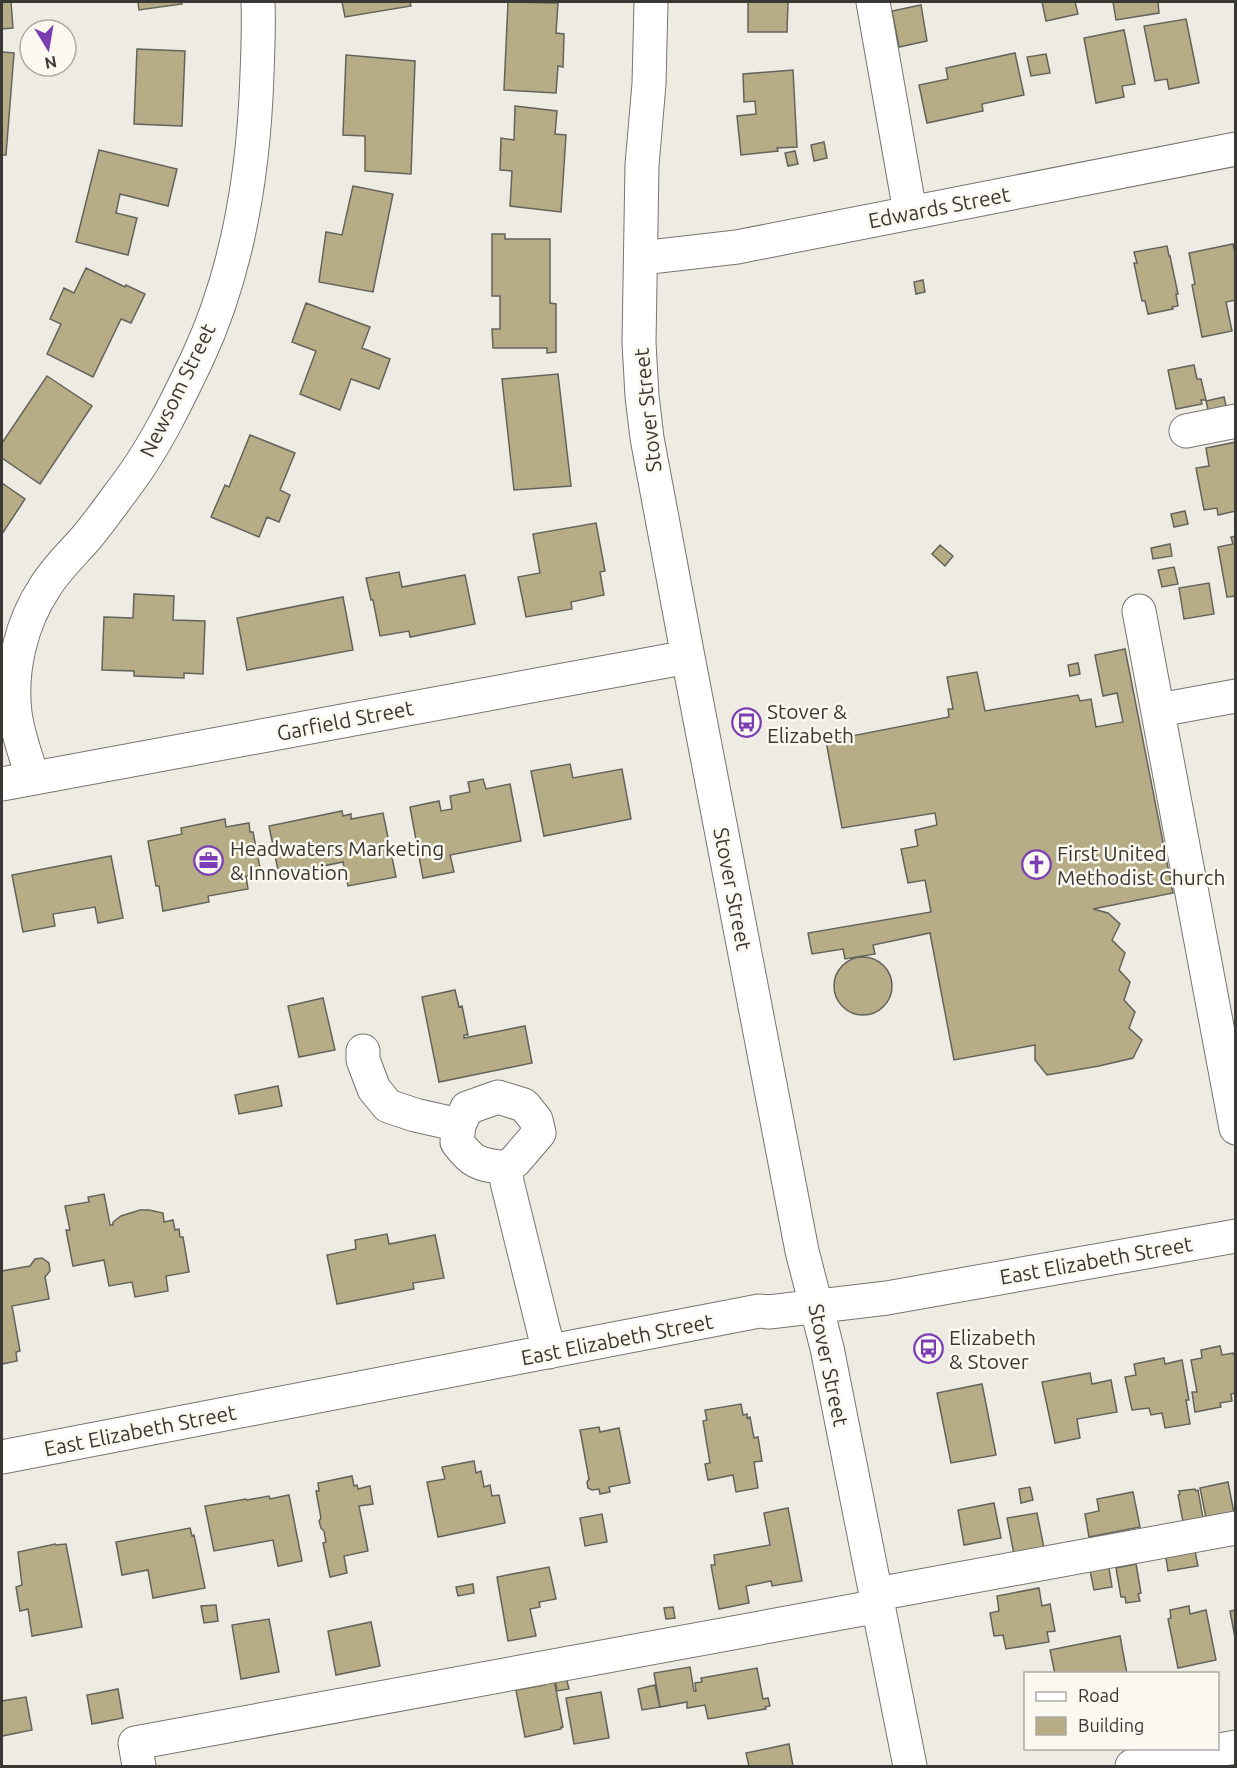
<svg xmlns="http://www.w3.org/2000/svg" width="1237" height="1768" font-family="Ubuntu,sans-serif">
	<rect width="100%" height="100%" fill="#edebe2"/>
	<path fill="#b6ad87" stroke="#64635b" stroke-width="1.5" d="M2,2H11L13,28L2,29Z
		M138,2H181L182,4L139,10Z
		M342,2H410L411,6L345,17Z
		M508,2L558,3L556,33L564,34L563,67L558,66L556,93L504,90Z
		M748,2H788L787,32H748Z
		M1042,2H1075L1078,14L1046,21Z
		M1113,2H1158L1159,13L1116,20Z
		M921,5L927,41L899,47L892,11Z
		M1186,19L1199,83L1169,89L1167,79L1155,81L1144,26Z
		M1124,30L1135,84L1122,86L1124,97L1096,103L1084,38Z
		M137,49L185,51L182,126L134,124Z
		M2,52L14,53L6,155H2Z
		M1015,53L1024,95L982,104L983,111L927,123L919,85L948,79L946,68Z
		M1046,54L1050,73L1031,76L1027,57Z
		M346,55L415,61L411,174L365,171V136L343,135Z
		M793,70L797,147L777,148L778,151L741,155L737,116L756,114L755,101L744,102L743,74Z
		M515,106L557,111L555,134L566,135L561,212L510,206L512,171L500,170L501,138L514,140Z
		M824,142L827,158L814,161L811,145Z
		M99,150L177,169L168,206L120,194L116,213L137,218L128,255L76,242Z
		M795,151L798,164L788,166L785,153Z
		M353,186L393,194L373,292L319,282L326,232L342,235Z
		M492,234H505V239H550V303L556,304V352L547,353V348H493L492,329H500V296H492Z
		M1233,244L1236,258V300L1226,302L1232,331L1202,337L1192,285L1195,284L1189,253Z
		M1167,246L1169,256H1170L1178,294H1176L1178,306L1172,307L1173,309L1148,314L1145,301H1142L1134,263H1137L1134,252Z
		M86,268L125,287L126,285L145,294L131,323L121,319L93,377L47,354L61,324L50,319L64,288L74,293Z
		M923,280L925,292L916,294L914,282Z
		M306,303L370,327L362,348L390,359L379,389L351,379L340,410L300,394L316,351L292,342Z
		M1194,365L1197,379H1201L1206,400H1201L1202,404L1176,409L1168,370Z
		M558,374L571,486L514,490L502,379Z
		M47,376L92,406L40,484L2,458V443Z
		M1224,397L1227,410L1209,414L1206,401Z
		M250,435L295,453L280,490L290,495L279,522L267,517L259,537L211,517L225,485L229,487Z
		M1236,442V511L1218,515L1217,508L1204,510L1196,468L1209,466L1206,448Z
		M2,483L25,499L2,534Z
		M1185,511L1188,524L1174,527L1171,514Z
		M596,523L605,571L600,572L604,595L571,602L572,609L526,617L518,577L540,573L533,534Z
		M1236,536V596L1227,597L1218,547L1233,544L1231,537Z
		M1170,544L1172,556L1153,559L1151,548Z
		M940,545L953,556L945,566L932,554Z
		M1174,567L1178,584L1162,587L1158,570Z
		M399,572L402,587L465,575L475,624L410,637L409,631L380,636L373,600H371L366,578Z
		M1209,583L1214,614L1184,619L1179,588Z
		M134,594L174,596L173,620L205,621L203,674L184,673V678L134,676V671L102,670L104,617L133,618Z
		M343,597L353,650L247,670L237,618Z
		M1125,649L1173,893L1093,909L1108,913L1120,924L1112,940L1125,953L1119,970L1130,982L1124,1000L1135,1012L1129,1028L1142,1040L1133,1058L1099,1066L1047,1075L1035,1060V1045L954,1060L930,933L873,945L875,954L845,959L843,949L812,954L808,933L931,912L925,880L908,883L901,849L918,846L915,830L937,825L935,813L842,828L826,741L949,717L948,709H953L947,677L977,672L985,711L1078,695L1080,701L1091,699L1096,727L1123,722L1117,693L1103,696L1095,655Z
		M1078,663L1080,674L1070,676L1068,665Z
		M570,764L573,778L622,769L631,819L544,836L531,771Z
		M483,779L486,789L510,784L521,841L450,855L454,872L423,878L410,807L439,801L441,811L452,809L450,796L470,792L468,782Z
		M342,811L343,816L351,814V819L383,813L396,877L348,886L343,862L279,875L269,826Z
		M225,819L226,827L249,823L250,832H253L261,873L246,876L248,889L208,896L209,902L163,911L159,886H156L148,841L182,834L181,828Z
		M111,856L123,918L98,923L95,907L53,914L55,926L23,932L12,875Z
		M834 986a29 29 0 1 1 58 0a29 29 0 1 1-58 0Z
		M455,990L459,1007L462,1006L468,1035H464V1038L525,1026L532,1063L439,1082L422,997Z
		M323,998L335,1050L299,1057L288,1006Z
		M278,1086L282,1106L239,1114L235,1095Z
		M104,1194L110,1225H113V1222L121,1216L140,1210H149L163,1213L164,1222L173,1220L175,1230L179,1229L180,1237H183L189,1272L166,1276L168,1291L135,1297L132,1282L109,1286L104,1260L73,1266L66,1230H70L65,1206L89,1202L88,1197Z
		M387,1234L389,1244L435,1235L444,1278L413,1283L414,1289L337,1304L327,1255L356,1249L355,1240Z
		M42,1258L49,1263L50,1271L45,1277L49,1299L12,1306L20,1351L16,1352L17,1361L2,1364V1271L30,1266L35,1259Z
		M1220,1346L1222,1355L1233,1353L1236,1359V1393L1231,1394L1232,1401L1220,1403L1221,1407L1195,1412L1192,1392H1197L1191,1360L1202,1358L1201,1350Z
		M1164,1358L1165,1364L1182,1360L1189,1400H1186L1190,1424L1165,1428L1162,1413L1151,1415L1149,1408L1132,1410L1125,1377L1136,1375L1134,1364Z
		M1090,1373L1092,1384L1111,1380L1117,1412L1077,1419L1080,1438L1055,1443L1042,1382Z
		M982,1384L996,1455L951,1463L937,1393Z
		M741,1404L743,1415L747,1414V1418L750,1417L754,1438L758,1437L762,1461L754,1462L758,1488L736,1492L733,1475L708,1480L705,1464L710,1463L703,1421L707,1420L705,1410Z
		M599,1427L600,1432L619,1428L630,1483L609,1487L610,1492L600,1494L599,1489L592,1490L588,1488L587,1482L589,1479L580,1430Z
		M474,1461L476,1473L481,1471L484,1487L490,1485L492,1496L499,1495L505,1523L438,1537L427,1482L445,1479L442,1467Z
		M352,1476L354,1486L357,1485L358,1489L370,1486L373,1504L359,1506L368,1551L344,1556L347,1573L330,1577L323,1543L326,1542L324,1531L321,1528L319,1521L321,1518L316,1491H319L318,1483Z
		M1228,1482L1234,1513L1206,1518L1200,1488Z
		M1030,1487L1033,1500L1021,1503L1019,1489Z
		M1195,1489L1196,1491L1198,1490L1203,1518L1183,1522L1178,1495L1180,1494L1179,1491Z
		M1133,1492L1140,1527L1089,1537L1085,1514L1099,1511L1097,1499Z
		M289,1495L302,1561L278,1566L273,1540L214,1551L205,1506L246,1499L247,1500L269,1496L270,1499Z
		M994,1503L1001,1538L964,1545L958,1510Z
		M788,1508L802,1581L772,1586L771,1581L746,1586L749,1603L719,1609L711,1565H715L714,1555L770,1545L764,1513Z
		M1037,1513L1044,1548L1014,1554L1007,1518Z
		M602,1514L607,1542L585,1546L580,1518Z
		M190,1528L192,1536L194,1535L205,1588L153,1598L148,1570L122,1575L116,1542Z
		M55,1544L56,1545L66,1544L82,1627L32,1636L28,1609L20,1611L16,1587L22,1585L18,1552Z
		M1194,1546L1198,1566L1168,1571L1165,1552Z
		M1108,1562L1112,1587L1094,1590L1089,1566Z
		M1136,1564L1141,1593L1138,1594L1140,1601L1126,1603L1125,1597H1121L1116,1568Z
		M549,1567L556,1599L539,1602L540,1607L530,1609L536,1636L508,1641L497,1577Z
		M473,1584L474,1593L458,1596L456,1587Z
		M1039,1588L1042,1606L1050,1604L1055,1631L1047,1632L1049,1642L1006,1649L1003,1635L994,1636L990,1613L999,1611L997,1596Z
		M216,1605L218,1621L204,1623L201,1606Z
		M1189,1606L1190,1614L1206,1610L1216,1660L1178,1668L1168,1619L1171,1618L1170,1610Z
		M673,1607L675,1618L666,1619L664,1608Z
		M1236,1610V1643L1230,1611Z
		M269,1619L279,1672L241,1679L232,1625Z
		M371,1622L380,1666L336,1675L328,1631Z
		M1120,1636L1127,1674H1055L1050,1650Z
		M690,1667L694,1691H696L695,1683L702,1682L701,1678L757,1668L763,1699L768,1698L770,1706L765,1707L766,1709L708,1719L705,1705L687,1708V1702L660,1707L654,1673Z
		M566,1677L569,1689L557,1691L555,1679Z
		M554,1679L563,1727H561V1729L525,1737L516,1690L545,1685L544,1681Z
		M655,1685L660,1707L642,1710L638,1689Z
		M118,1689L123,1718L92,1724L87,1695Z
		M601,1692L609,1738L574,1744L566,1698Z
		M26,1697L32,1730L2,1736V1701Z
		M789,1744L793,1766H749L746,1753Z"/>
	<g fill="none" stroke-linecap="round" stroke-linejoin="round">
		<defs>
			<path id="minor" d="M651,2L649,84L642,165L639,343L642,396L647,438L688,657L802,1251L827,1348L910,1766
				M873,2L910,212
				M641,258L737,247L1236,149
				M1186,431L1236,421
				M1139,611L1236,1128
				M1159,710L1236,696
				M33,778C26,757 18,736 15,713C10,670 21,623 45,587C56,569 72,554 86,538C101,520 115,500 130,480C157,443 178,399 198,357C239,269 254,170 257,74C258,50 259,26 258,2
				M2,784L688,657
				M363,1051V1060L374,1089L388,1106L415,1115L459,1125
				M506,1168C480,1164 474,1165 457,1142L459,1125L467,1108L498,1097L524,1105L536,1120L539,1133L515,1161L506,1168L507,1182L549,1352
				M2,1457L759,1311L769,1312L887,1298L1236,1236
				M877,1594L1236,1528
				M139,1766L135,1743L879,1606
				M1132,1766L1236,1747"/>
		</defs>
		<use href="#minor" stroke="#77756e" stroke-width="35"/>
		<use href="#minor" stroke="#fff" stroke-width="33"/>
	</g>
	<defs>
		<symbol id="bus-ring" viewBox="-11 -11 22 22"><circle r="9.5" fill="#faf8ef" stroke="#7a3db3" stroke-width="1.5"/><path d="M-5-6H5V4H4V6H2V4H-2V6H-4V4H-5ZM-3.5-4V0h7V-4ZM-3.5 1.2v1.5H-2V1.2ZM2 1.2v1.5H3.5V1.2Z" fill="#7a3db3"/></symbol>
		<symbol id="office-ring" viewBox="-11 -11 22 22"><circle r="9.5" fill="#faf8ef" stroke="#7a3db3" stroke-width="1.5"/><path d="M-6-3h4V-5.5h4V-3h4V5H-6ZM-1-4.5V-3h2v-1.5ZM-6 0V1H6V0Z" fill="#7a3db3"/></symbol>
		<symbol id="church-ring" viewBox="-11 -11 22 22"><circle r="9.5" fill="#faf8ef" stroke="#7a3db3" stroke-width="1.5"/><path d="M-1.2-6h2.4v3.5h3.3v2.4h-3.3V6h-2.4V-.1h-3.3v-2.4h3.3Z" fill="#7a3db3"/></symbol>
	</defs>
	<g fill-rule="evenodd">
		<use href="#bus-ring" x="730" y="706" width="33" height="33"/>
		<use href="#office-ring" x="192" y="844" width="33" height="33"/>
		<use href="#church-ring" x="1020" y="848" width="33" height="33"/>
		<use href="#bus-ring" x="912" y="1332" width="33" height="33"/>
	</g>
	<g text-anchor="middle" dominant-baseline="central" stroke-width="5" stroke-linejoin="round" paint-order="stroke">
		<g font-size="21" fill="#393835" stroke="#faf8ef">
			<text transform="translate(939 207) rotate(-11)">Edwards Street</text>
			<text transform="translate(177 390) rotate(-64)">Newsom Street</text>
			<text transform="translate(647 410) rotate(-96)">Stover Street</text>
			<text transform="translate(345 720) rotate(-11)">Garfield Street</text>
			<text transform="translate(733 889) rotate(79)">Stover Street</text>
			<text transform="translate(1096 1260) rotate(-10)">East Elizabeth Street</text>
			<text transform="translate(617 1339) rotate(-11)">East Elizabeth Street</text>
			<text transform="translate(829 1365) rotate(78)">Stover Street</text>
			<text transform="translate(140 1430) rotate(-11)">East Elizabeth Street</text>
		</g>
		<g font-size="21" fill="#393835" stroke="#faf8ef" text-anchor="start">
			<text x="767" y="711">Stover &amp;<tspan x="767" dy="24">Elizabeth</tspan></text>
			<text x="230" y="848">Headwaters Marketing<tspan x="230" dy="24">&amp; Innovation</tspan></text>
			<text x="1057" y="853">First United<tspan x="1057" dy="24">Methodist Church</tspan></text>
			<text x="949" y="1337">Elizabeth<tspan x="949" dy="24">&amp; Stover</tspan></text>
		</g>
	</g>
	<rect width="1237" height="1768" fill="none" stroke="#393835" stroke-width="6"/>
	<rect x="1024" y="1672" width="195" height="78" fill="#faf8ef" stroke="#adaba5" stroke-width="1.5"/>
	<rect x="1036" y="1692" width="30" height="9" fill="#ffffff" stroke="#adaba5" stroke-width="1.5"/>
	<text x="1078" y="1702" font-size="18" fill="#393835">Road</text>
	<rect x="1036" y="1717" width="30" height="18" fill="#b6ad87" stroke="#adaba5" stroke-width="1.5"/>
	<text x="1078" y="1732" font-size="18" fill="#393835">Building</text>
	<g transform="translate(48 48) rotate(169)"><circle r="28" fill="#faf8ef" stroke="#adaba5" stroke-width="1.5"/>
	<path d="M0-4.5L10 22L0 15L-10 22Z" fill="#7a3db3"/>
	<text y="-9" font-size="16" font-weight="bold" text-anchor="middle" fill="#393835">N</text>
	</g>
</svg>
